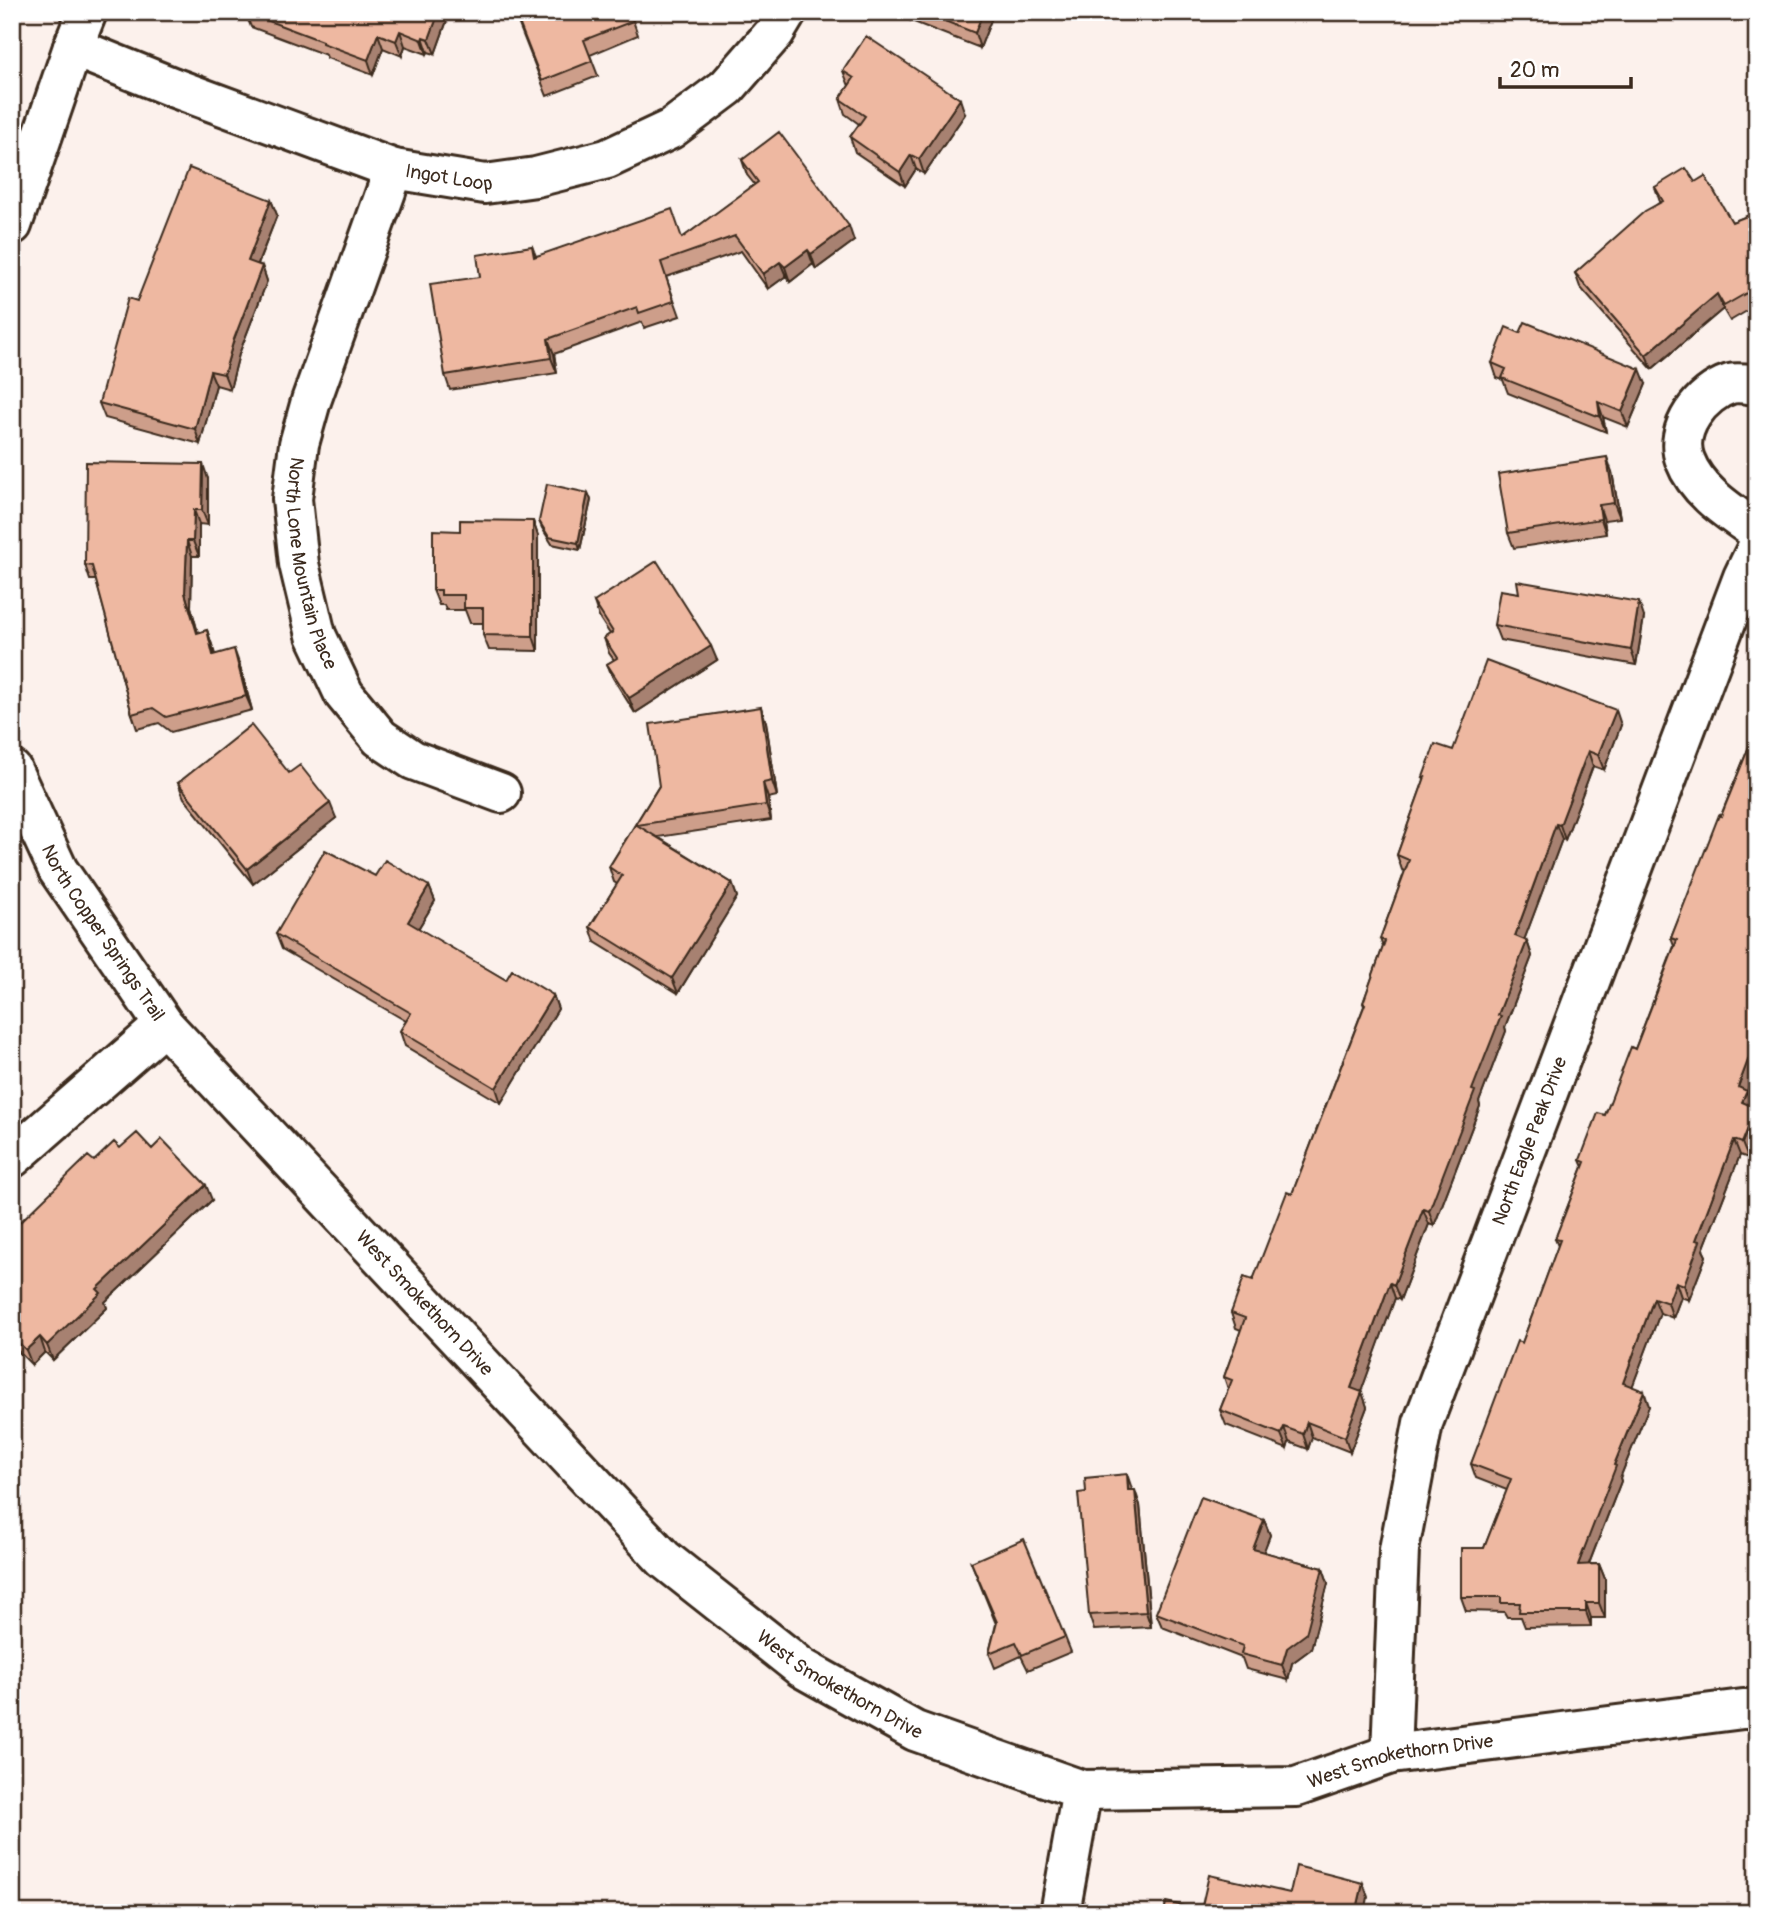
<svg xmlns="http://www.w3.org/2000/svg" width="1769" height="1925" font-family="Pangolin,sans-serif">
	<rect width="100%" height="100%" fill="#fcf1ec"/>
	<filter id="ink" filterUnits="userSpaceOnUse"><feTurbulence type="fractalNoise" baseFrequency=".0143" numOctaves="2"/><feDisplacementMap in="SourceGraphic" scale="14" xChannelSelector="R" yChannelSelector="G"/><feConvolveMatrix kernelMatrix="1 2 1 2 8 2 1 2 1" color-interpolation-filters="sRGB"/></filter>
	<g filter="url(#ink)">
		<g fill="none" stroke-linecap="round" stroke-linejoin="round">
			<defs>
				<g id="minor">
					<path id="s1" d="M73,47L172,87L394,169L485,184L536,177L607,159L671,129L727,87L775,32L787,12"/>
					<path id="s2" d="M394,169L311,401L299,444L292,499L299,564L316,635L344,694L380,738L413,760L501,793"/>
					<path d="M12,225L73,47L87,12"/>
					<path d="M1757,385C1749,384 1738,382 1730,384C1702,393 1673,429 1685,460C1697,492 1730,512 1757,531"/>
					<path id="s3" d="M12,770L58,870L164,1025L664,1559L802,1668L915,1731L1082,1790L1296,1787L1391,1754L1743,1709H1757"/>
					<path d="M12,1158L164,1025"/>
					<path id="s4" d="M1391,1754L1399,1550L1423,1423L1743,577L1757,548"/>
					<path d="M1060,1913L1082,1790"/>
				</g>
			</defs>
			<use href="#minor" stroke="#3b2a1e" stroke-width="44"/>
			<use href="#minor" stroke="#fff" stroke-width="38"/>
		</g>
		<path fill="#cd9e8a" stroke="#3b2a1e" stroke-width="2" d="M245,12H450L435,54L428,52L427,54L405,46L402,56L383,48L373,75L327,58L326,55L251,27Z
			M514,12H630L638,35L590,55L598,76L547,96Z
			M900,12H994L980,48L901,17Z
			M843,71L965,114L924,174L916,169L905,186L855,152L850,137L859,124L845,114L840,99L849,86Z
			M742,160L854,241L816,269L813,264L790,282L786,276L768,289L741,251L666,277L680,316L644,328L642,322L554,354L557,373L450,390L445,375L480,277L532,246L536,256L682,238L755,185L747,175Z
			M1695,182L1732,222L1757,212V305L1730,321L1723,309L1652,369L1580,287L1575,273L1660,202L1655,187Z
			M271,200L277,215L258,264L262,266L267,281L239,354L230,389L216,385L200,444L105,418L99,403L137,301Z
			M1492,363L1646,384L1628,427L1603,417L1606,432L1508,393L1503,380L1497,378Z
			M1612,472L1620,518L1604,520L1606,534L1514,548L1508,533Z
			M208,479V525L199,524V556H192L191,607L198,633L207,630L215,654L239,663L252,710L171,732L159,723L137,729L132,714L96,580H90L85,565Z
			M588,493L591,500L580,550L552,544L542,528L539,521Z
			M533,521L538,536V651L489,650L483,635V623H470L465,610H446L444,605H439L433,590L460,531Z
			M1519,593L1644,617L1636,665L1500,640L1494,625Z
			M594,602L717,660L635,713L613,678L607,664L614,660L609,653L604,638L610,634L599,617Z
			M766,722L777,796L768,798L771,820L658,837L732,883L737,897L678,993L595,942L590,927L617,884L614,882L609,867L659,786Z
			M1621,725L1604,770L1593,766L1565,840L1562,839L1524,940L1527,941L1532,956L1505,1027L1506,1031L1479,1102L1480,1106L1434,1226L1429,1224L1400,1300L1395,1298L1361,1391L1367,1407L1350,1452L1312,1437L1308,1449L1289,1442L1287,1449L1226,1425L1220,1410L1228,1389L1224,1377L1241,1330L1236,1328L1231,1313L1253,1280L1292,1194L1364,1006L1363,1003L1383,947L1380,939L1405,871L1402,870L1397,855L1424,780L1423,777L1453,750Z
			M1757,727V1065L1747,1092L1752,1106L1756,1108L1757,1110V1135L1748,1158L1740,1155L1703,1250L1706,1256L1689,1300L1681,1297L1673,1318L1660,1313L1632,1387L1649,1406L1620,1478L1621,1481L1589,1564H1599L1605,1579V1618H1591V1626L1525,1627L1521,1617H1507L1504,1612L1466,1611L1461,1597L1484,1548L1507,1490L1476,1478L1471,1464L1522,1343L1558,1246L1555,1239L1583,1167L1580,1160L1605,1115L1635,1049L1674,946L1671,938Z
			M289,773L336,818L253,884L184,798L178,783Z
			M375,876L429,886L435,901L418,929L506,980L553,995L558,1009L501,1103L405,1046L400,1031L406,1021L282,949L276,934Z
			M120,1148L152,1149L212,1200L105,1302L107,1308L53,1360L45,1352L32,1365L12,1345V1230L94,1161Z
			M1132,1490L1140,1505L1151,1627L1094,1630L1089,1615Z
			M1264,1520L1270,1535L1263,1552L1323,1568L1328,1583L1311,1649L1292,1663L1288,1680L1246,1669L1242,1658L1162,1627L1156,1613Z
			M971,1562L1065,1637L1071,1652L1028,1670L1021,1656L995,1668L989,1653L996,1624Z"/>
		<path fill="#a78171" stroke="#3b2a1e" stroke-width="2" d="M439,12H450L435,54L429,39Z
			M983,12H994L980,48L975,33Z
			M400,31L405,46L402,56L396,41Z
			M378,34L383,48L373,75L368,60Z
			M423,37L428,52L427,54L422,40Z
			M960,99L965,114L924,174L919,159Z
			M911,155L916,169L905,186L900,172Z
			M271,200L277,215L253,276L248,261Z
			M849,226L854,241L816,269L811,254Z
			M808,250L813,264L790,282L785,267Z
			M780,262L786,276L768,289L763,274Z
			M262,266L267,281L239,354L230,389L224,374L234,339Z
			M1717,294L1723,309L1652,369L1646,355Z
			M548,339L554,354L557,373L551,358Z
			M1640,369L1646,384L1628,427L1622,412Z
			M210,371L216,385L200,444L195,429Z
			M1598,402L1603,417L1606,432L1600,417Z
			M1607,457L1612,472L1620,518L1614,503Z
			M203,464L208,479V525L202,510Z
			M588,493L591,500L580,550L578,543Z
			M1599,505L1604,520L1606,534L1601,519Z
			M194,510L199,524V556L193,541Z
			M533,521L538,536V651L533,636Z
			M187,541L192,556L191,607L202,648L197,633L185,593Z
			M1639,602L1644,617L1636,665L1631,650Z
			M207,630L212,645L218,669L213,655Z
			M711,646L717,660L635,713L629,698Z
			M234,649L239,663L252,710L246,696Z
			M761,707L766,722L777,796L772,781Z
			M1616,710L1621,725L1604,770L1598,755Z
			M1588,751L1593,766L1565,840L1560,825Z
			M763,783L768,798L771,820L766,805Z
			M330,803L336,818L253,884L247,869Z
			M1556,824L1562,839L1520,951L1515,936Z
			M732,883L737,897L678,993L672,978Z
			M429,886L435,901L413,937L408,922Z
			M1527,941L1532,956L1505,1027L1506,1031L1479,1102L1480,1106L1434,1226L1429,1211L1498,1015Z
			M553,995L558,1009L501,1103L496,1088Z
			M1757,1036V1065L1747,1092L1752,1106L1748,1117L1738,1087Z
			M1756,1108L1757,1135L1748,1158L1742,1143Z
			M1734,1140L1740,1155L1703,1250L1706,1256L1689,1300L1684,1285L1696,1240Z
			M206,1185L212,1200L105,1302L107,1308L53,1360L47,1345L97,1289Z
			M1423,1209L1429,1224L1400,1300L1394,1285Z
			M1676,1282L1681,1297L1673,1318L1668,1303Z
			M1390,1283L1395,1298L1357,1403L1351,1388Z
			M1654,1298L1660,1313L1628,1398L1623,1383Z
			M40,1337L45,1352L32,1365L26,1350Z
			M1644,1391L1649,1406L1620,1478L1621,1481L1583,1579L1578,1565L1614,1465Z
			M1362,1392L1367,1407L1350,1452L1345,1437Z
			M1307,1422L1312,1437L1308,1449L1303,1434Z
			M1284,1427L1289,1442L1287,1449L1281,1434Z
			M1127,1474L1132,1489L1133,1505L1128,1490Z
			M1135,1490L1140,1505L1151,1627L1146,1612Z
			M1264,1520L1270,1535L1259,1564L1253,1549Z
			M1599,1564L1605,1579V1618L1599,1603Z
			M1323,1568L1328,1583L1311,1649L1292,1663L1288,1680L1282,1665L1287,1648Z
			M1586,1603L1591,1618V1626L1586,1612Z
			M1363,1883L1368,1897L1365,1913L1357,1909Z"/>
		<path fill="#eeb8a1" stroke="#3b2a1e" stroke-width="2" d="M245,12H439L429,39L423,37L422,40L400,31L396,41L378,34L368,60L322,43V41Z
			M515,12H630L633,21L584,40L592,61L542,81Z
			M922,12H983L975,33Z
			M866,36L960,99L919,159L911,155L900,172L850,137L865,116L840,99L854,78L843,71Z
			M779,132L849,226L811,254L808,250L785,267L780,262L763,274L735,236L661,262L674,301L639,313L637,307L548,339L551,358L445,375L430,284L480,277L477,255L532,246L534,257L672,209L682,238L758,182L742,160Z
			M189,168L271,200L248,261L262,266L234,339L224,374L210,371L195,429L99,403L128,298L137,301Z
			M1686,168L1695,182L1705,176L1732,222L1757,212V287L1724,306L1717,294L1646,355L1575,273L1645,211L1663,201L1655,187Z
			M1525,322L1640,369L1622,412L1598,402L1600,417L1502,378L1506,369L1492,363L1506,327L1520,333Z
			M1607,457L1614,503L1599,505L1601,519L1508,533L1498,474Z
			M86,462L203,464L202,510H194L193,541H187L185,593L197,633L207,630L213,655L234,649L246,696L166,717L153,708L132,714L92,566L85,565Z
			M547,484L588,493L578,543L549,537L539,521Z
			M460,520L533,521V636L483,635V608H464V595H441V590H433V530L460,531Z
			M657,561L711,646L629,698L607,664L617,658L604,638L613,632L594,602Z
			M1517,581L1639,602L1631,650L1494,625L1500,590L1519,593Z
			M1486,661L1616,710L1598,755L1588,751L1560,825L1556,824L1515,936L1527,941L1498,1015L1501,1016L1472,1090L1475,1091L1429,1211L1423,1209L1394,1285L1390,1283L1351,1388L1362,1392L1345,1437L1307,1422L1303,1434L1284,1427L1281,1434L1220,1410L1232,1380L1224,1377L1245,1318L1231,1313L1244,1277L1253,1280L1287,1192L1292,1194L1365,1004L1363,1003L1385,941L1380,939L1409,860L1397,855L1425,777H1423L1435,744L1453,750Z
			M761,707L772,781L763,783L766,805L637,825L732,883L672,978L590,927L622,876L609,867L659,786L650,724Z
			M251,725L289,773L300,765L330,803L247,869L178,783Z
			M1757,727V1036L1738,1087L1747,1091L1742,1102L1756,1108L1742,1143L1734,1140L1696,1240L1700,1241L1684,1285L1676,1282L1668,1303L1654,1298L1623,1383L1644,1391L1614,1465L1616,1466L1578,1565L1599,1564V1603H1586V1612H1519L1520,1603H1501V1597H1461V1548H1484L1511,1479L1471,1464L1517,1341L1522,1343L1560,1240L1555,1239L1585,1162L1580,1160L1598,1113L1605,1115L1631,1047L1635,1049L1677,940L1671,938L1719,815L1721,816Z
			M325,850L375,876L385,860L429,886L408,922L506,980L512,970L553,995L496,1088L400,1031L411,1013L276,934Z
			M137,1133L152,1149L162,1139L206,1185L97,1289L101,1293L47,1345L40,1337L26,1350L12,1336V1230L88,1156L94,1161L114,1142L120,1148Z
			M1127,1474L1128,1490H1135L1146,1612L1089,1615L1078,1493L1086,1492L1085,1478Z
			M1201,1497L1264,1520L1253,1549L1323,1568L1306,1634L1287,1648L1282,1665L1241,1654L1243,1646L1156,1613Z
			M1024,1539L1065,1637L1022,1655L1016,1642L989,1653L997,1622L971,1562Z
			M1296,1866L1363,1883L1357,1909L1370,1913H1164L1166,1902L1201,1910L1209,1875L1290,1893Z"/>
	</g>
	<g text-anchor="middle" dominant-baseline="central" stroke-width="5" stroke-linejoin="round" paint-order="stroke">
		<g font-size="19" fill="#3b2a1e" stroke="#fff">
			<text stroke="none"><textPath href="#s1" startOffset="399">Ingot Loop</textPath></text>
			<text stroke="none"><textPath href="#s2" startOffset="413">North Lone Mountain Place</textPath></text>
			<text stroke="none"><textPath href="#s3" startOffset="187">North Copper Springs Trail</textPath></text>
			<text stroke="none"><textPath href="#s4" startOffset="635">North Eagle Peak Drive</textPath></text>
			<text stroke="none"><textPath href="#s3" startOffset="679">West Smokethorn Drive</textPath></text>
			<text stroke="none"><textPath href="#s3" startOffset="1246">West Smokethorn Drive</textPath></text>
			<text stroke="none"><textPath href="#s3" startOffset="1834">West Smokethorn Drive</textPath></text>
		</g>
	</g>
	<rect width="1769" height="1925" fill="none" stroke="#fff" stroke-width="42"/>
	<rect x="21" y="21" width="1727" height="1883" fill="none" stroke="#3b2a1e" stroke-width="2.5" filter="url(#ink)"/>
	<path d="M1500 77v10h131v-10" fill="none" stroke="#3b2a1e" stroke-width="3.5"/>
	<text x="1510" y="77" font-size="21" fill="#3b2a1e" stroke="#ffffff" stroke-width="5" paint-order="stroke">20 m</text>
</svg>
